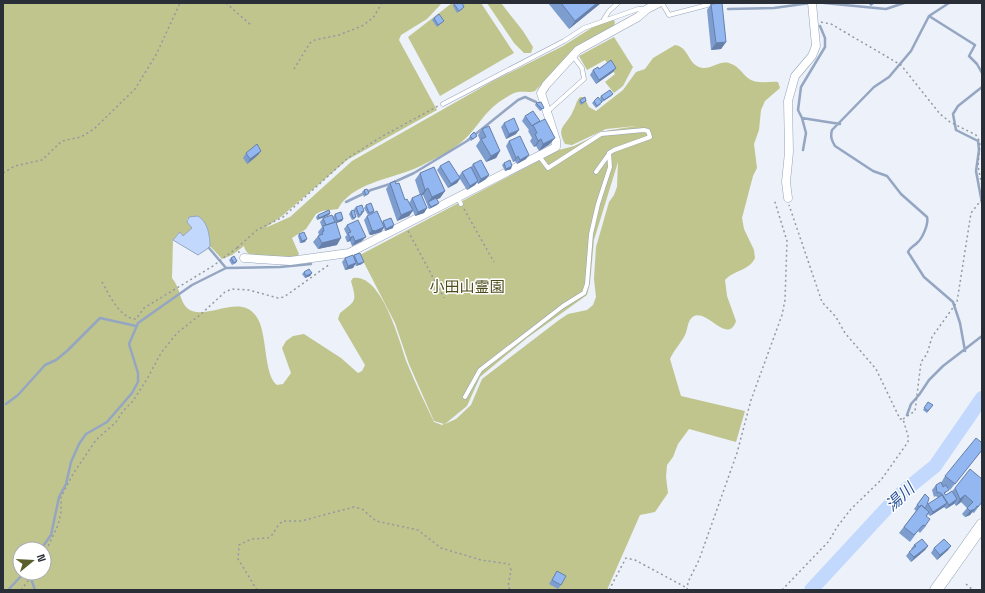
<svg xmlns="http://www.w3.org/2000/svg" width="985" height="593" font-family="'Space Grotesk','Noto Sans JP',sans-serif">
	<rect width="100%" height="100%" fill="#ecf1fa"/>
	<path fill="#c0c58e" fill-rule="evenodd" d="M3,3H442L427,19L401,35L399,40L437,110L347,160L282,216L265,228L290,217L352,161L493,81L563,46L593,27L613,19L615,22L614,26L572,52L535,91C529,93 525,91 518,92C512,93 504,99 499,102C485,112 478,126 466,138C453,151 431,161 414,169C389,179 351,184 338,209L322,211L316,214L306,229L292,238L299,254L296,257C283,258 247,264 244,246L232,255L222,259L210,246L206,225L198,216L187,219V222L192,228L183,236L180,232L173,240L172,278C180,287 180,302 187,308C204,323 239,292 256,316C268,331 263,375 277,385L283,384L291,373L282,348L286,341L293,336L304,334L341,358L358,373L362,371L365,365L338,319L340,313C356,300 357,302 351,281L353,278C382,273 400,343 407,363C415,383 425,403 434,422L442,425L444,424L434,421L409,364L395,323L360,255L559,150L574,146L605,131L636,126L606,129L572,145L565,144C555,126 567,126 573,111C576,106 576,101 580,97H584L589,107L596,111L623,90L636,72L645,69L653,58L675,45C688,47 687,60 697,66C708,73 718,60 729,63C740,66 742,75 751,80C759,84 770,81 778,82L780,88L765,101L761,110L759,130L754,144L757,168L753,176L742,218L744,229L754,250L755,258C749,271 734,270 725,280L727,296L736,321C728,345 708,310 694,316C687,320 688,329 685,335C681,343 674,350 670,359L681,396L745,411L736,442L689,429L678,444L673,457L667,465L666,477L668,493L655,512L640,515L607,590H3ZM618,162L617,187L614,195L609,202L596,247L594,279L596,297L593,305L587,310L568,314L559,320L482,379L471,405L456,419L445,424L467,406L480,377L527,338L587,295L590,283L594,240ZM20,549H44V573H20Z
		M452,3H481L514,53L440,96L408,37Z
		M487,3H501L523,31L533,47L531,53H524L514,43Z
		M614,37L633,67L623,86L614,93L605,82L615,74L605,60L587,70L579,56Z"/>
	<path fill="#c2d9fd" stroke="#94a6c2" d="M198,216C208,222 210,236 210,247L198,255L173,240L180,232L183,236L192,228L187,222L189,217Z"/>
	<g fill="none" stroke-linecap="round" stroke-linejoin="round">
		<path stroke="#94a6c2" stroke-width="2.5" d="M824,3L886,9L904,3
			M949,3L929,16L911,51L889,77L874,87L832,130C830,137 832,141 835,146L873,171L887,176L901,194L927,217C929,224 922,239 917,243C913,247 910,247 908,252L924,277L953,302L960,323L965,351
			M728,9L774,8L810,3
			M929,16L975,45L969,56L977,64L982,73
			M820,26L825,38V47L801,87L798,110L802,118L840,124
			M982,87L958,106L953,114L956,130L978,141L979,150L976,171L982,203
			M802,118L806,133L803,150
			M346,202L371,190L390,184L414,173L467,141L518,100L525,97L536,102
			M209,248L226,268
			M6,404L18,395L45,365L56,360L67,351L100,318L136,326
			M907,415L911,404L919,395L929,380L943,366L982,336
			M41,549L51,535L59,497L66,484L71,462L79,444L86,434L107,422L132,393L138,382V373L129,344L138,323L192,285L226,268L280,267L311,264
			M29,573L35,590
			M8,590L24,573"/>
		<path stroke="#c2d9fd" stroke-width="14" d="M811,590L898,496L935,466L982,398"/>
		<defs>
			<path id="lane" d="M662,3L669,15L715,3
				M604,19L609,11L618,3
				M443,104L564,41L584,28L638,9H646
				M547,112L584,79L582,68L573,56
				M596,172L609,154
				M458,198L461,204
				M465,397L480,370L563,306L584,293L587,284L591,234L598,204L610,167L609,153L614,150L650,137L648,131L644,130L601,134L548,168L539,156"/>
			<path id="street" d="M788,198L786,182L789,152L788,101L795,76L812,56L816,46L812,3
				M244,258L290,261L349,253L556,147V140L541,93L546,85L578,50L638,17L647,9L659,3"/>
			<path id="secondary" d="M936,590L982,525"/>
		</defs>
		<use href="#lane" stroke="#95a3b8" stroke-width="5"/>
		<use href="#street" stroke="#95a3b8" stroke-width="9"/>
		<use href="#secondary" stroke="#95a3b8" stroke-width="13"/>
		<path stroke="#9398a1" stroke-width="1.5" stroke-dasharray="2 3" stroke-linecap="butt" d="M226,3L252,26
			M821,22L831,24L901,65L940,114L950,122L976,135L980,142L978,166L982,186
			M294,69L310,43L315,40L339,35L362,26L373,18L382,3
			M3,173L15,166L42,160L62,141L81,137L94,129L135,89L156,55L180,3
			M464,209L494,262
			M408,231L444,298
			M239,253L238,247L257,230L283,217L348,158L381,137L438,106
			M102,282C109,294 119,318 136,319L144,308L213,266L238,247
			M903,419L915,411L921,362L927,354L932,337L957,302L971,213L982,199
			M44,555L58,525L61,512V497L73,474L96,440L116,422L123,411L133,401L147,379L161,353L177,333L200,315L225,292L232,289L249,290L278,298L284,297L330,264
			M966,584L973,590
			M21,590L34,573
			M257,590L238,559L239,545L251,539L268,538L272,535L279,524L283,521H301L354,507L362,509L376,521L418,530L441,548L481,560L509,564L511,570L508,587L511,590
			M609,590L626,558L635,560L687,588
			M687,590L688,582L699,560L737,453L751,400L782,315L785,300L787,241L774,199
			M782,590L829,541L837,527L851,509L881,480L908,442V436L903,419H900L876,369L845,333L836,317L822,302L789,205"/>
		<use href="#lane" stroke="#fff" stroke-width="4"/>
		<use href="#street" stroke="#fff" stroke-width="8"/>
		<use href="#secondary" stroke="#fff" stroke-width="12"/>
	</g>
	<path fill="#7e9dcf" d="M548,3H601L569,29Z
		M868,3H875L871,6Z
		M454,4L463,9L457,13L453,6Z
		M711,4L726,42L721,49L711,50L707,10Z
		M434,18L442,23L437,27L432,20Z
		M616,68L613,72L596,84L590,75L593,70L599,69Z
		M601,96H611L602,102L600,98Z
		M580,100L584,103L581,105L579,102Z
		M594,101L601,104L596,108L592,103Z
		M541,102L542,110L540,111L535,105L536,103Z
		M525,116L550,144L539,151L536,146L534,147L530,141L532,138L528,131L529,130L522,121Z
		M504,123L516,134L506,139L501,127Z
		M482,129L500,151L496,158L486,162L476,146L480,140L478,135Z
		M470,136H477L471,141L469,138Z
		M509,141L529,155L526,159L517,164L515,161L513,162L506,146Z
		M261,151L258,155L247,164L243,158L246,153Z
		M504,163L511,169L505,171L502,165Z
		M473,164L489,175L486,179L478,184L477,182L475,185L467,190L460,179L457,183L448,188L437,170L440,166L459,176L462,172L471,167Z
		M420,173L445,191L440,198L437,199V205L429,209L423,195L421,196L427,208L424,213L415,216L413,211L409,216L397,221L386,189L390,183L405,200L409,203L412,198L420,195L415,180Z
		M364,190L369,193L367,195L364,197L362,192Z
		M366,205L374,211L373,213L368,215L364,208Z
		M356,207L364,211L363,213L362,214L360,217L358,218L354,209Z
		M351,211L355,219L352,220L349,214Z
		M330,213L329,215L317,220L316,217L318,215Z
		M335,214L343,219L342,221L337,223V245L318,249L313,242L318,236L319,235L318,232L322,227L320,222L323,218L335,222L333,217Z
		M367,216L382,223L383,221L393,228L385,231L384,228L381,232L371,235L369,234L364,220Z
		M347,225L362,241L352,246L350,241L347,242L345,237L347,235L344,229Z
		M299,234L305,242L300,243L298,236Z
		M354,255L362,264L356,266L355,264L353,268L345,270L342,262L345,258L354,257Z
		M231,258L237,261L236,263L232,265L229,260Z
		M304,272L312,273L310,276L305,278L302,274Z
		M928,402L933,405L927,413L923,410Z
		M982,441V450L950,490L948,488L945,494L946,495L952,491L955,488L982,502L974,513L972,512L970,515L965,517L962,514L967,508L961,502L956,506L954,503L946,509L944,507L930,516L928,514L927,516L926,526L920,533L918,531L910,542L899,533L916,511L914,509L925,494V508L928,504L938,498L936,496L934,497L932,490L936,485L941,483L945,476Z
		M914,545L928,546L925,550L911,562L906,556L909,552L912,550L911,549Z
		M951,546L948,550L937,560L931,553L934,548Z
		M557,571L561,585L558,589L549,584Z"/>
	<path fill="#6780a9" d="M597,3H601L569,29L575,21Z
		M726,42L721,49L711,50L716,43Z
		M616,68L613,72L596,84L599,80Z
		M613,94L611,96L602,102L604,100Z
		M519,130L516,134L506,139L509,134Z
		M555,138L550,144L539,151L543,144Z
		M541,139L536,146L534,147L538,141Z
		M261,151L258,155L247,164L250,159Z
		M500,151L496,158L486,162L491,156Z
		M529,155L526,159L517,164L520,160Z
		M518,156L515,161L513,162L516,158Z
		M512,166L511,169L505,171L506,169Z
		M489,175L486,179L478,184L481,179Z
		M460,178L457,183L448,188L451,184Z
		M478,181L475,185L467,190L470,186Z
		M428,188L423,195L420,196L425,190Z
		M445,191L440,198L429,203L428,202L427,203L432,197Z
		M439,203L437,205L429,209L431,207Z
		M427,208L424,213L415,216L418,212Z
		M413,210L409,216L397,221L401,215Z
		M330,213L329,215L317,220L319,218Z
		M343,219L342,221L336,223L337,221Z
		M394,225L393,228L385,231L386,229Z
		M384,227L381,232L371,235L369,234L372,230Z
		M353,236L350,241L347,242L350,238Z
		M366,237L362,241L352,246L355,241Z
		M341,238L337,245L318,249L322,243Z
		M307,239L305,242L300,243L302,241Z
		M364,262L362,264L356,266L358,264Z
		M356,263L353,268L345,270L348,266Z
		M312,273L310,276L305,278L306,276Z
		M965,495L961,502L956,506L960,499Z
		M957,499L954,504L946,509L949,505Z
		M947,503L944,507L930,516L933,512Z
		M975,509L970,515L965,517L970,511Z
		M928,546L925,550L911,562L914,557Z
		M951,546L948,550L937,560L940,555Z"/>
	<path fill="#93b7f1" stroke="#6780a9" d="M456,3H462L464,7L459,11L454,4Z
		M561,3H597L575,21Z
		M722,3L726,42L716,43L711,4Z
		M439,14L444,21L438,25L434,18Z
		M611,60L616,68L599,80L593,70L598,67L599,69Z
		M610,90L613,94L604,100L601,96Z
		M585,97L586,101L582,103L580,100Z
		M598,97L602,102L597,106L594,101Z
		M541,102L544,108L542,109L536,103Z
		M533,111L540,121L533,125L532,126L525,116Z
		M514,118L519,130L509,134L504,123Z
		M545,119L555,138L543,144L541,139L538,141L535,134L537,133L533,125Z
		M489,126L500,151L491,156L481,139L486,137L482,129Z
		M474,132L477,136L473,139L470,136Z
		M520,136L529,155L520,160L518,156L516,158L509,141Z
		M257,144L261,151L250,159L246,153Z
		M481,160L489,175L481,179L473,164Z
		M510,160L512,166L506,169L504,163Z
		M449,161L460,178L451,184L440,166Z
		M434,167L445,191L432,197L428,188L425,190L420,173Z
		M471,167L478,181L470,186L462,172Z
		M395,181L396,184L399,183L405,200L407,199L413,210L401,215L390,183Z
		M367,189L369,193L366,195L364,190Z
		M421,194L427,208L418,212L412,198Z
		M436,198L439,203L431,207L428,202Z
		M371,203L374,211L369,213L366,205Z
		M362,205L364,211L361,212L362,214L359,215L356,207Z
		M329,210L330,213L319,218L318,215Z
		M354,210L356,217L353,218L351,211Z
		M377,211L384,227L375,231L372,230L367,216Z
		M341,212L343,219L337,221L335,214Z
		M332,215L335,222L326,225L323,218Z
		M391,218L394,225L386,229L383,221Z
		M358,220L366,237L355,241L353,236L350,238L348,233L351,232L347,225Z
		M336,222L341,238L322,243L318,236L323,234L322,232L324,231L323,226Z
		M304,232L307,239L302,241L299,234Z
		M360,253L364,262L358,264L354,255Z
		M353,255L356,263L348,266L345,258Z
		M234,256L237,261L234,263L231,258Z
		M309,269L312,273L306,276L304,272Z
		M928,402L933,405L928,411L924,408Z
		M976,438L981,442L982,441V450L955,484L945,476Z
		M970,469L982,479V502L978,507L977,506L975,509L970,511L967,508L973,502L965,495L960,499L955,488Z
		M941,482L943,487L946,485L949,490L944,493L946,495L952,491L957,499L949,505L942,494L939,492L937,493L936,485Z
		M925,494L929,498L927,505L925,508L921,505L920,507L917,505Z
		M942,495L947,503L933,512L928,504Z
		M921,505L929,512L926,516L930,519L925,526L923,525L914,535L904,527Z
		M922,539L928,546L914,557L909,552L916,546L914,545Z
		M944,539L951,546L940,555L934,548Z
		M557,571L566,576L561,585L552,580Z"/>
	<g text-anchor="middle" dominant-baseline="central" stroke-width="3" stroke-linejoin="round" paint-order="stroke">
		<g font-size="15" fill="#4a4d19" stroke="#fff">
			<text x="467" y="286">小田山霊園</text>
		</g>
		<g font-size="16" font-style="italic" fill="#285297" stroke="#fff">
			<text transform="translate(900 497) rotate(-43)">湯川</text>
		</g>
	</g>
	<rect width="985" height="593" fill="none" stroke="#2a2f37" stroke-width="8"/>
	<g transform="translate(32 561) rotate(72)"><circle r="19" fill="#ffffff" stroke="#aaacaf"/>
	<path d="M0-3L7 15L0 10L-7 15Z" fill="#5a5e2c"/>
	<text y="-6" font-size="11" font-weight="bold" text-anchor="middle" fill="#2a2f37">N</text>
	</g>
</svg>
